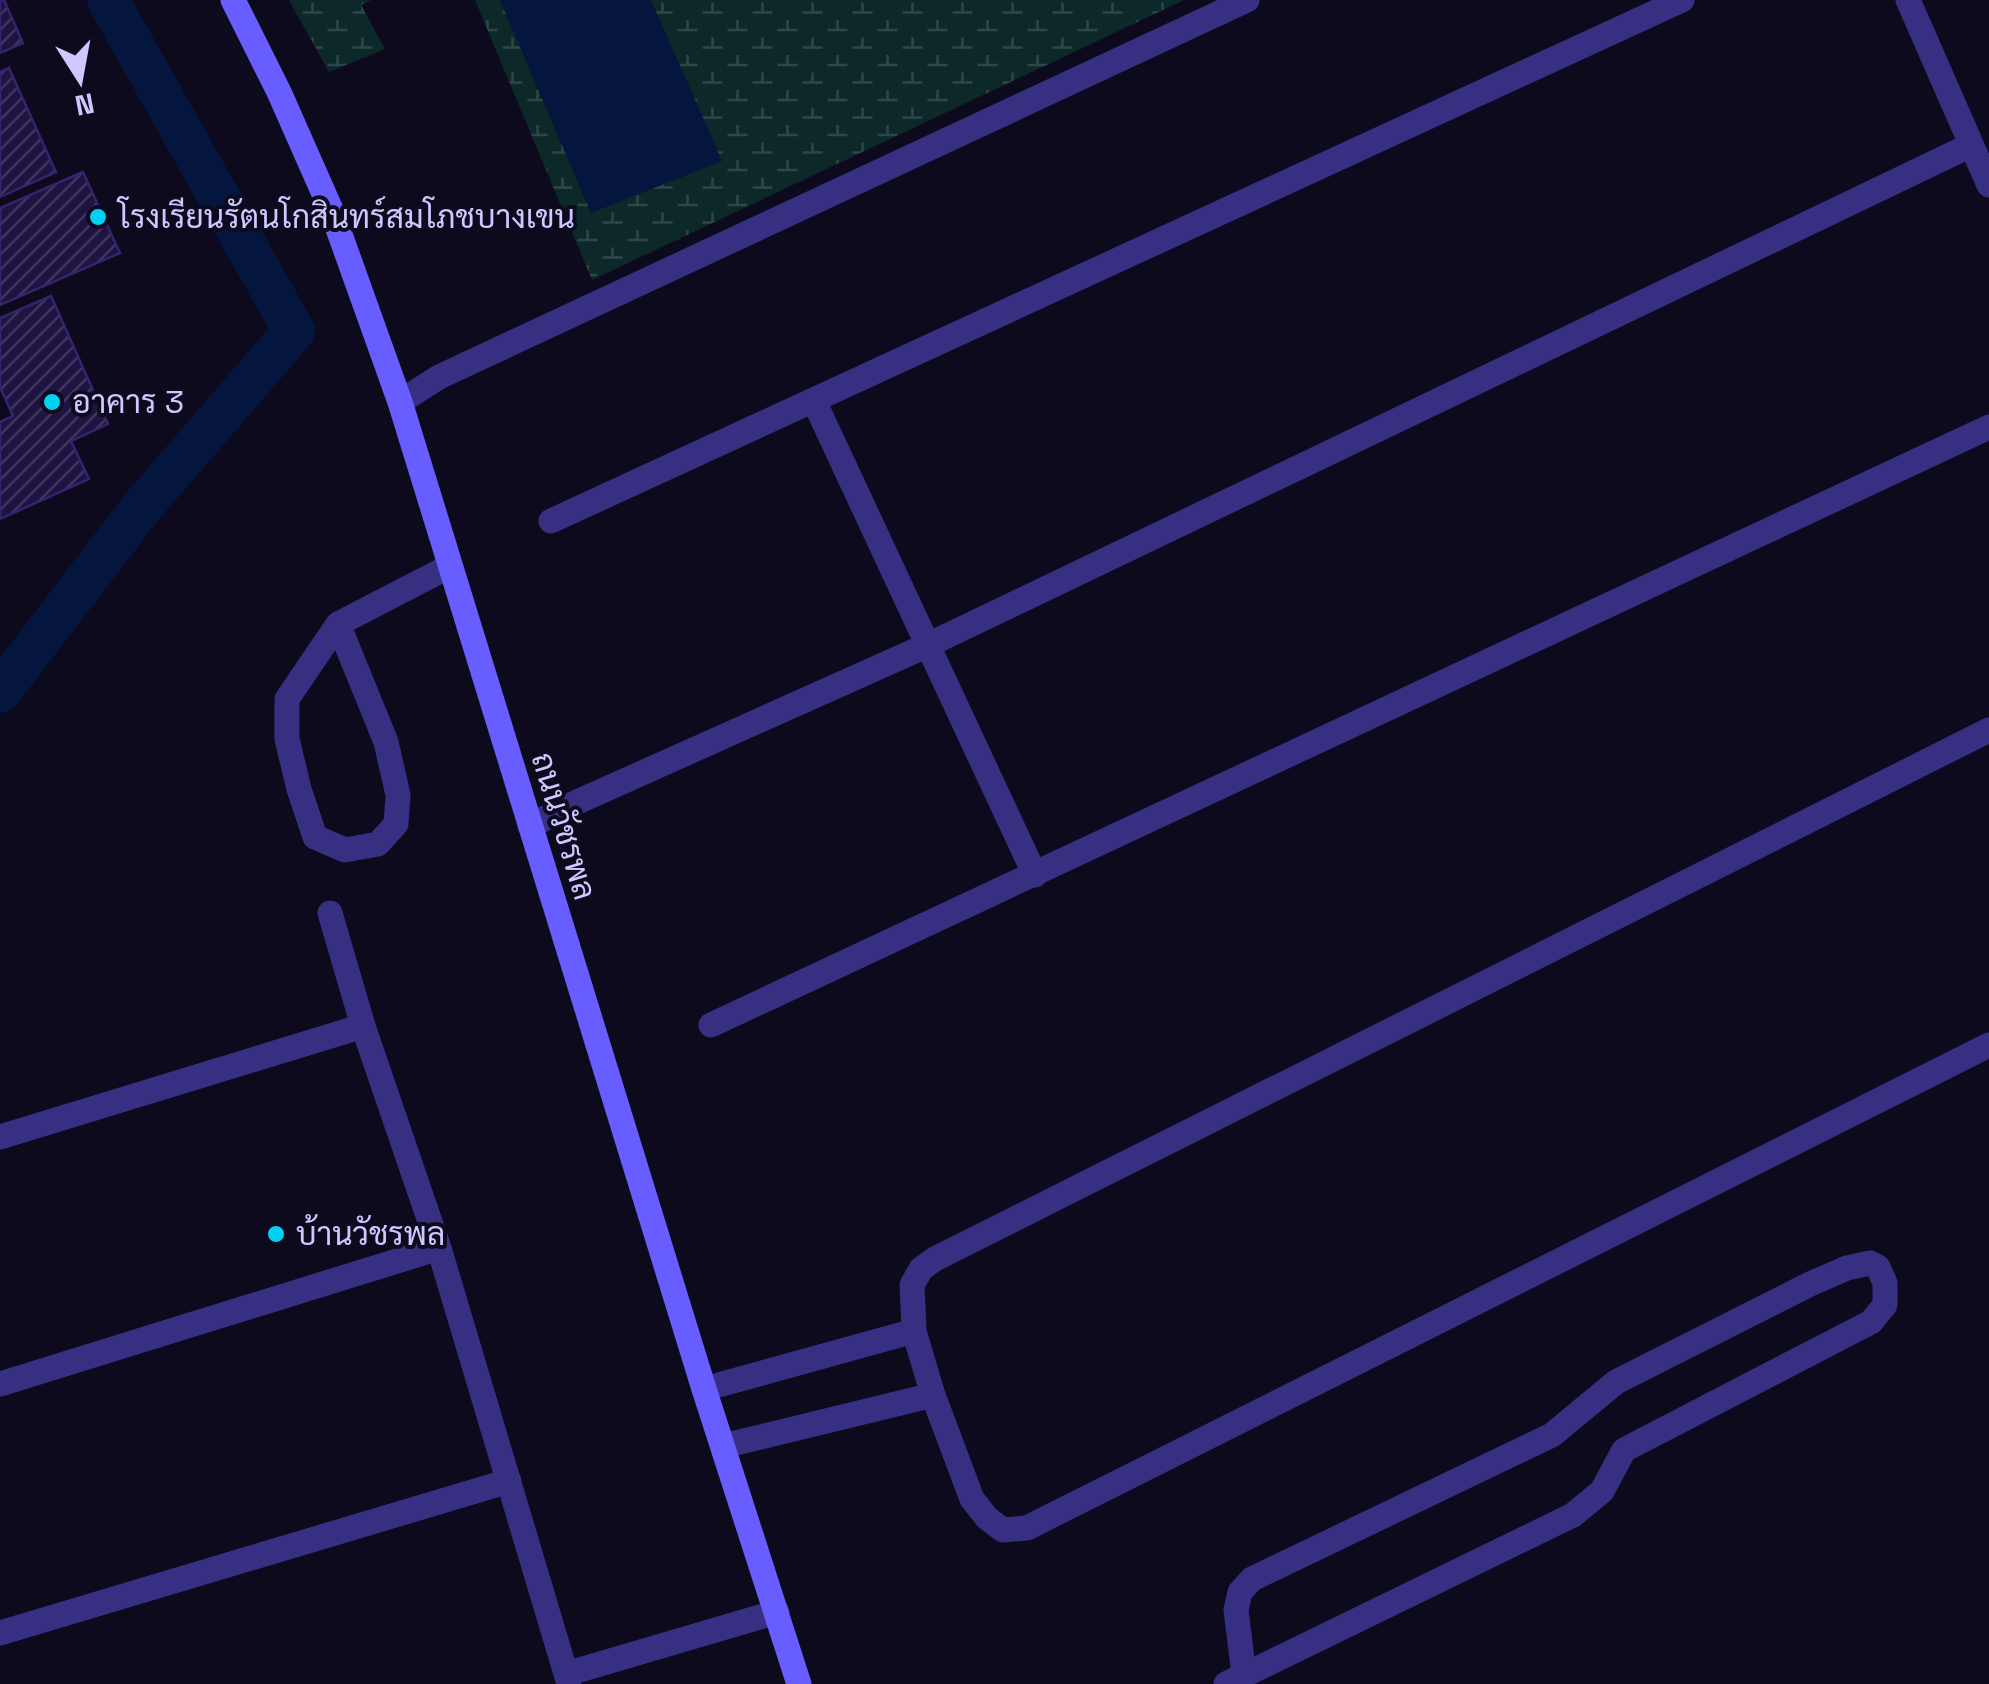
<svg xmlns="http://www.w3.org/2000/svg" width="1989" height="1684" font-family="'Space Grotesk',Sarabun,sans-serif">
	<defs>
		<pattern id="wetland-marsh" width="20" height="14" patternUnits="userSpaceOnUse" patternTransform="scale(2.5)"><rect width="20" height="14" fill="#0c2828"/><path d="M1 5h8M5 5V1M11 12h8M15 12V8" fill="none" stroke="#2e4648"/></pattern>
		<pattern id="building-hatch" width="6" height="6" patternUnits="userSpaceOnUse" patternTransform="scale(2.5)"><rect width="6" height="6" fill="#1f1441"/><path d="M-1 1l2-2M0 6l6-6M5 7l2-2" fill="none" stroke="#3e355e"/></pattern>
	</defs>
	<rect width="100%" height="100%" fill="#0e0a1e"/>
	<path fill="url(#wetland-marsh)" d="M289,0H371L361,5L385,49L329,72Z
		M475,0H1184L592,280Z"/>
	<path fill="#04163d" d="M500,0H651L722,161L591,213Z"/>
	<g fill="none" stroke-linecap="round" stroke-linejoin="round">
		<path stroke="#04163d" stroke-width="42" d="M0,692L141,508L294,331L108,0"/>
	</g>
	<path fill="url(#building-hatch)" stroke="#35236f" stroke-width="2.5" d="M0,0H4L23,43L0,53Z
		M9,68L56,172L0,197V72Z
		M83,172L120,253L0,305V208Z
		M51,296L108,424L71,441L89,479L0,519V422L13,416L0,387V318Z"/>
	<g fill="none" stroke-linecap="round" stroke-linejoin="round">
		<path stroke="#362f82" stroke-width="25" d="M338,624L386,742L398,795L396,824L378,844L345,850L315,837L299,789L287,739V699L338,624L450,566
			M1226,1684L1573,1515L1602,1491L1624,1450L1871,1322L1885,1305V1283L1878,1267L1870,1263L1847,1268L1810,1284L1616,1382L1552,1435L1252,1579L1240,1592L1236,1610L1244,1675"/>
		<path stroke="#362f82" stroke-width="25" d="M1908,0L1989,185
			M814,401L1035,875
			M400,402L439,377L1247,0
			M551,521L1682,0
			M1989,730L935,1259L921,1269L912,1285L914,1331L933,1395L972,1499L987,1518L1003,1530L1027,1528L1989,1045
			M530,826L575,803L928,645L1971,145
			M330,913L363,1026L439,1248L569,1684
			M711,1025L1989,427
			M0,1137L363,1026
			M0,1384L439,1248
			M704,1389L914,1331
			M723,1446L933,1395
			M0,1633L509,1481
			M566,1674L777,1612"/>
		<path stroke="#685eff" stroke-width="25" d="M233,0L279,92L332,212L400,402L704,1389L799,1684"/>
	</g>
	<g fill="#00d0f2" stroke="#0e0a1e" stroke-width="4">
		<circle cx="98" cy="217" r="10"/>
		<circle cx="52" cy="402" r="10"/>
		<circle cx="276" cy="1234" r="10"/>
	</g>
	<g text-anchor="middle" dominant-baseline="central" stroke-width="8" stroke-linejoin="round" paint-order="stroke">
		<g font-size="32" fill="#cfc7ff" stroke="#0e0a1e" text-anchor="start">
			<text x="118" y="217">โรงเรียนรัตนโกสินทร์สมโภชบางเขน</text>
			<text x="72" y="402">อาคาร 3</text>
			<text x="296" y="1234">บ้านวัชรพล</text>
		</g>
		<g font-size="32" fill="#cfc7ff" stroke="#0e0a1e">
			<text transform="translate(564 826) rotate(73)">ถนนวัชรพล</text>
		</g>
	</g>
	<g transform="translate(80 80) rotate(169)" stroke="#0e0a1e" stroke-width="8" paint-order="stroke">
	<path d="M0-8L18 38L0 25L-18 38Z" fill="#cfc7ff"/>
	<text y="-15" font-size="28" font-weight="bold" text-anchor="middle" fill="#cfc7ff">N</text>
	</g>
</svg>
